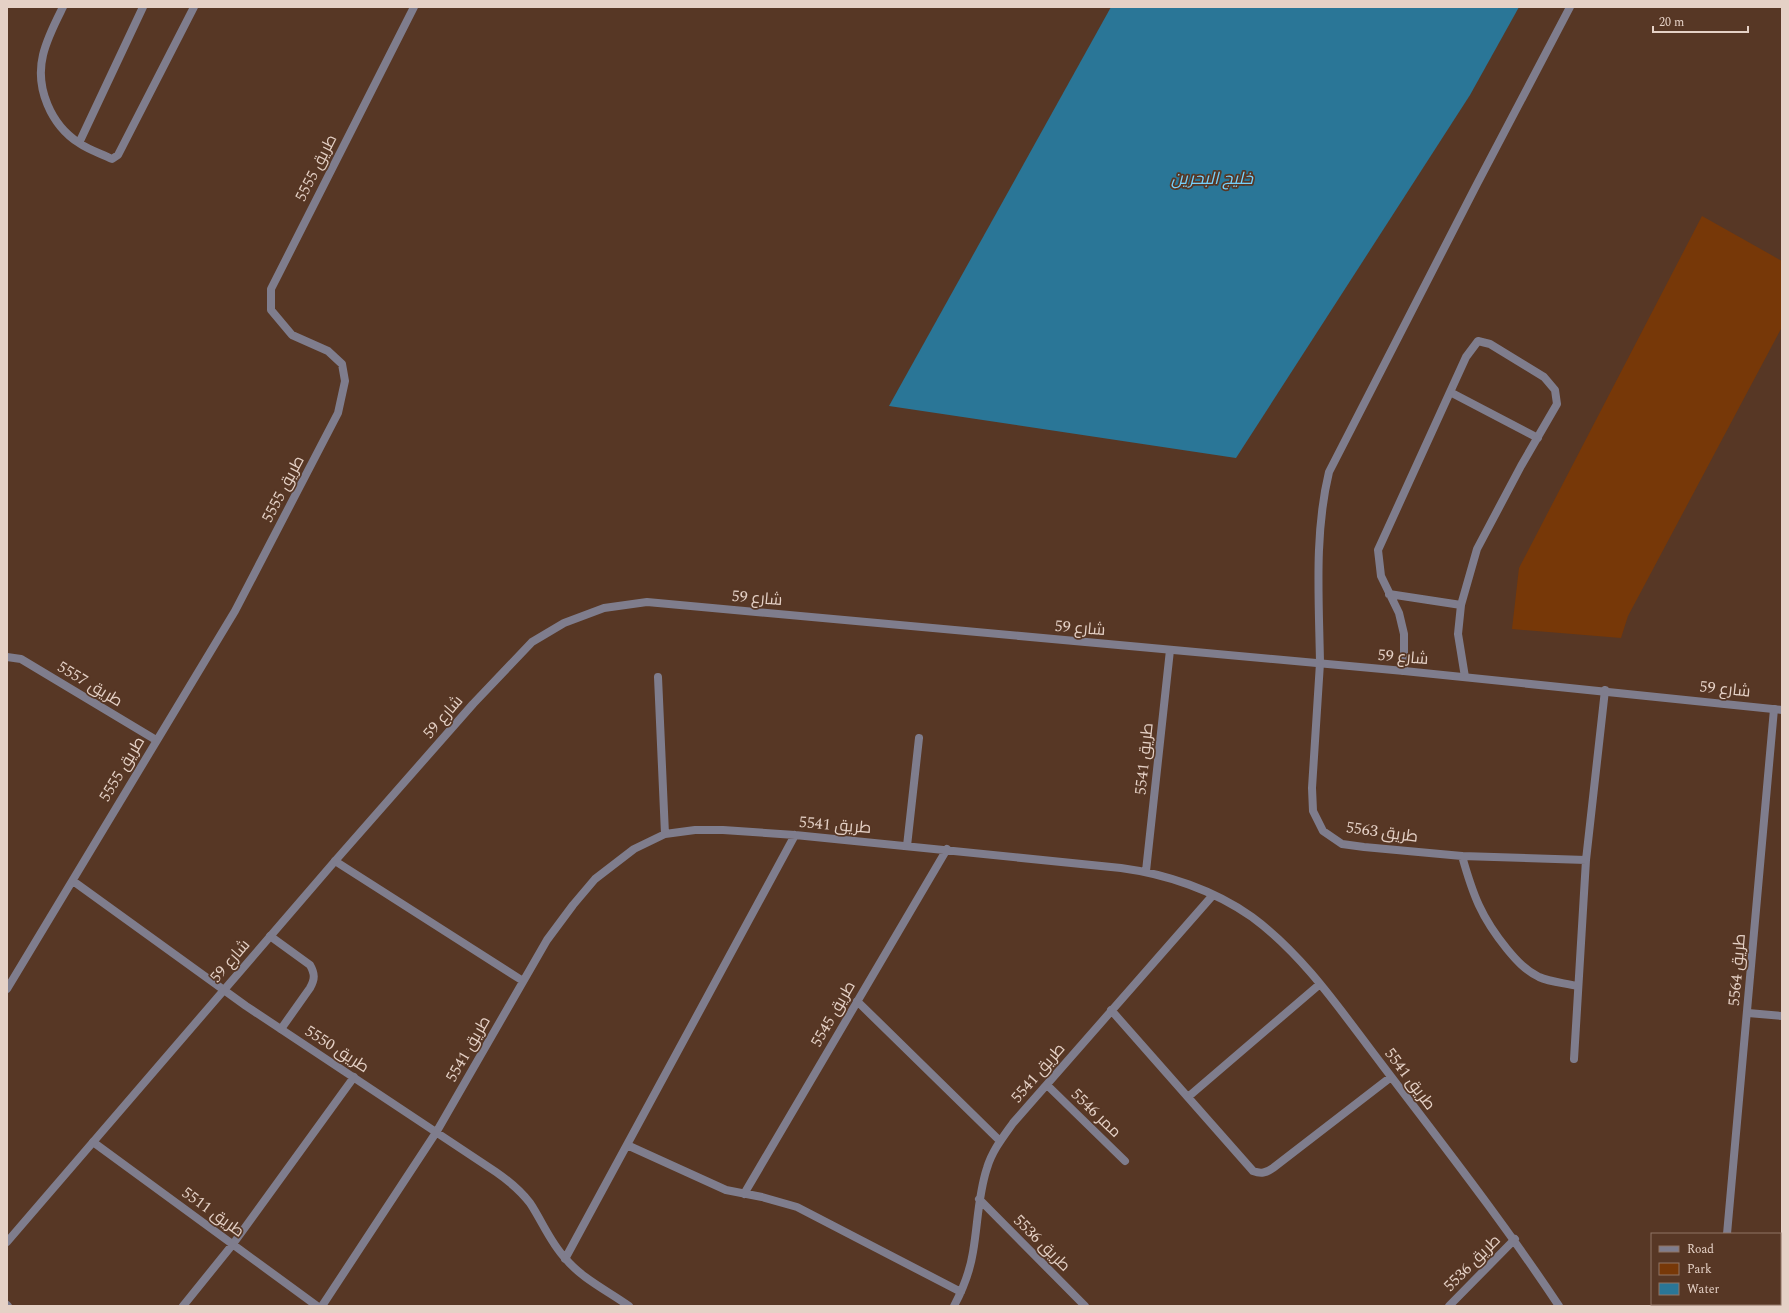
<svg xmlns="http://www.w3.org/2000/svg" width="1789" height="1313" font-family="Spectral,Cairo,serif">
	<rect width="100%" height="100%" fill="#573725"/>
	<path fill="#773808" d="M1702,216L1782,261V327L1628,616L1621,638L1512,629L1519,568Z"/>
	<path fill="#2a7697" d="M1111,7H1519L1470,95L1236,458L889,406Z"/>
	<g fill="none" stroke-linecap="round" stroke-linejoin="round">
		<path stroke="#7f7d8d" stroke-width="8" d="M1450,392L1538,438
			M1389,594L1461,605
			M1320,663C1319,600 1314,534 1329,472L1477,184L1570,7
			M1404,671V634L1399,613L1381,576L1378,550L1466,357L1478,341L1490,344L1544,377L1555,390L1557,404L1521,466L1477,549L1461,605L1458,634L1465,677
			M270,936L310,965C315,974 315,979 310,988L281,1029"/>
		<path stroke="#7f7d8d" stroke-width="8" d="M63,7C55,23 47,38 43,55C35,88 51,125 79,143C89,150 102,154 112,159L118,155L194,7
			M79,143L143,7
			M7,657L21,659L156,740
			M1320,663L1312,788L1313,811L1323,831L1342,844L1364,847L1462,856L1586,860
			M658,677L665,834
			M907,846L919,738
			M1462,856C1473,895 1481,917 1507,949C1516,960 1525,970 1539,977C1550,982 1565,983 1577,986
			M335,861L523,981
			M1146,871L1170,650
			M73,881L246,1006L496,1172C509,1181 520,1190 530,1203C542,1221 550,1242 565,1258C581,1278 608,1291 629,1306
			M7,989L235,611L338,413L345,381L342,364L328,351L292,335L271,310V289L414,7
			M857,1001L1000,1141
			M1111,1010L1253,1171C1261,1174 1266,1173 1273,1168L1391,1077
			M1748,1013L1782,1016
			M1574,1059L1586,860L1605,690
			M1047,1085L1125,1161
			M1188,1097L1320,984
			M93,1142L317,1306
			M627,1145L726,1190L762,1197L797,1207L961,1292
			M744,1194L947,849
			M979,1199L1085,1306
			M1727,1234L1774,709
			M565,1259L795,835
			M7,1305L8,1306
			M183,1306L233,1244L354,1077
			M322,1306L437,1131L547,940L573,905L595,879L634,849L665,834L695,830H723L795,835L1121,868C1166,874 1214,890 1252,917C1305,956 1343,1014 1383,1066C1443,1145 1504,1223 1559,1306
			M954,1306C963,1289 970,1271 973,1252C978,1223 978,1195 987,1168C992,1151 1003,1137 1013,1123L1213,895
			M1449,1306L1515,1239
			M1711,1306L1712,1304"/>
		<path stroke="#7f7d8d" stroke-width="8" d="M7,1242L335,861L473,704L532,642L564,623L604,608L647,602L1404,671L1782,710"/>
	</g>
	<g text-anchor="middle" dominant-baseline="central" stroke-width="3.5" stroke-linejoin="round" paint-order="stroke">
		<g font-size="16" fill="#e5d1c6" stroke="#573725">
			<text transform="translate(316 168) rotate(-63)">طريق 5555</text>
			<text transform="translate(283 489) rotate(-62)">طريق 5555</text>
			<text transform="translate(757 598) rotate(5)">شارع 59</text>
			<text transform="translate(1080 628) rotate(5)">شارع 59</text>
			<text transform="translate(1403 657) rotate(5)">شارع 59</text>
			<text transform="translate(90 684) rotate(31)">طريق 5557</text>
			<text transform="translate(1725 689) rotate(6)">شارع 59</text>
			<text transform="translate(443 717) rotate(-49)">شارع 59</text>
			<text transform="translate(1144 759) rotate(-84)">طريق 5541</text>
			<text transform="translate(122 769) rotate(-59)">طريق 5555</text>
			<text transform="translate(835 825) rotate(5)">طريق 5541</text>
			<text transform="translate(1382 832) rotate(8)">طريق 5563</text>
			<text transform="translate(230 961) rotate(-49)">شارع 59</text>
			<text transform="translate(1737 970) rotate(-85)">طريق 5564</text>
			<text transform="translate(833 1014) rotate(-60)">طريق 5545</text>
			<text transform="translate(337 1049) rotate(33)">طريق 5550</text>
			<text transform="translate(468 1049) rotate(-60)">طريق 5541</text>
			<text transform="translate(1038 1073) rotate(-49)">طريق 5541</text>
			<text transform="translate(1410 1079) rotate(53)">طريق 5541</text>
			<text transform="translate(1096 1113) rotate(44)">ممر 5546</text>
			<text transform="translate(213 1212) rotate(36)">طريق 5511</text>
			<text transform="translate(1042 1243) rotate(45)">طريق 5536</text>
			<text transform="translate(1472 1263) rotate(-45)">طريق 5536</text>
		</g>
		<g font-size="17" font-style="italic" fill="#75d1fd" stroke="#573725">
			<text x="1212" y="179">خليج البحرين</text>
		</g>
	</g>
	<rect width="1789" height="1313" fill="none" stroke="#e5d1c6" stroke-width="16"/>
	<rect x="1651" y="1233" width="130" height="72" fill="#573725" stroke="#907565"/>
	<rect x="1659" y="1246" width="20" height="6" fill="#7f7d8d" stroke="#907565"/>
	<text x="1687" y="1253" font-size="12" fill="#e5d1c6">Road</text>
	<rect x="1659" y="1263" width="20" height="12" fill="#773808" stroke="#907565"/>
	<text x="1687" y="1273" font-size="12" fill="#e5d1c6">Park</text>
	<rect x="1659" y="1283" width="20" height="12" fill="#2a7697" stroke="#907565"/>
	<text x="1687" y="1293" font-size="12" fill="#e5d1c6">Water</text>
	<path d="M1653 26v6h95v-6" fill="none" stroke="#e5d1c6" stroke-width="2"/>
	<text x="1659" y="26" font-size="12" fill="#e5d1c6" stroke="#573725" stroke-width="3" paint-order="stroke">20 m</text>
</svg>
